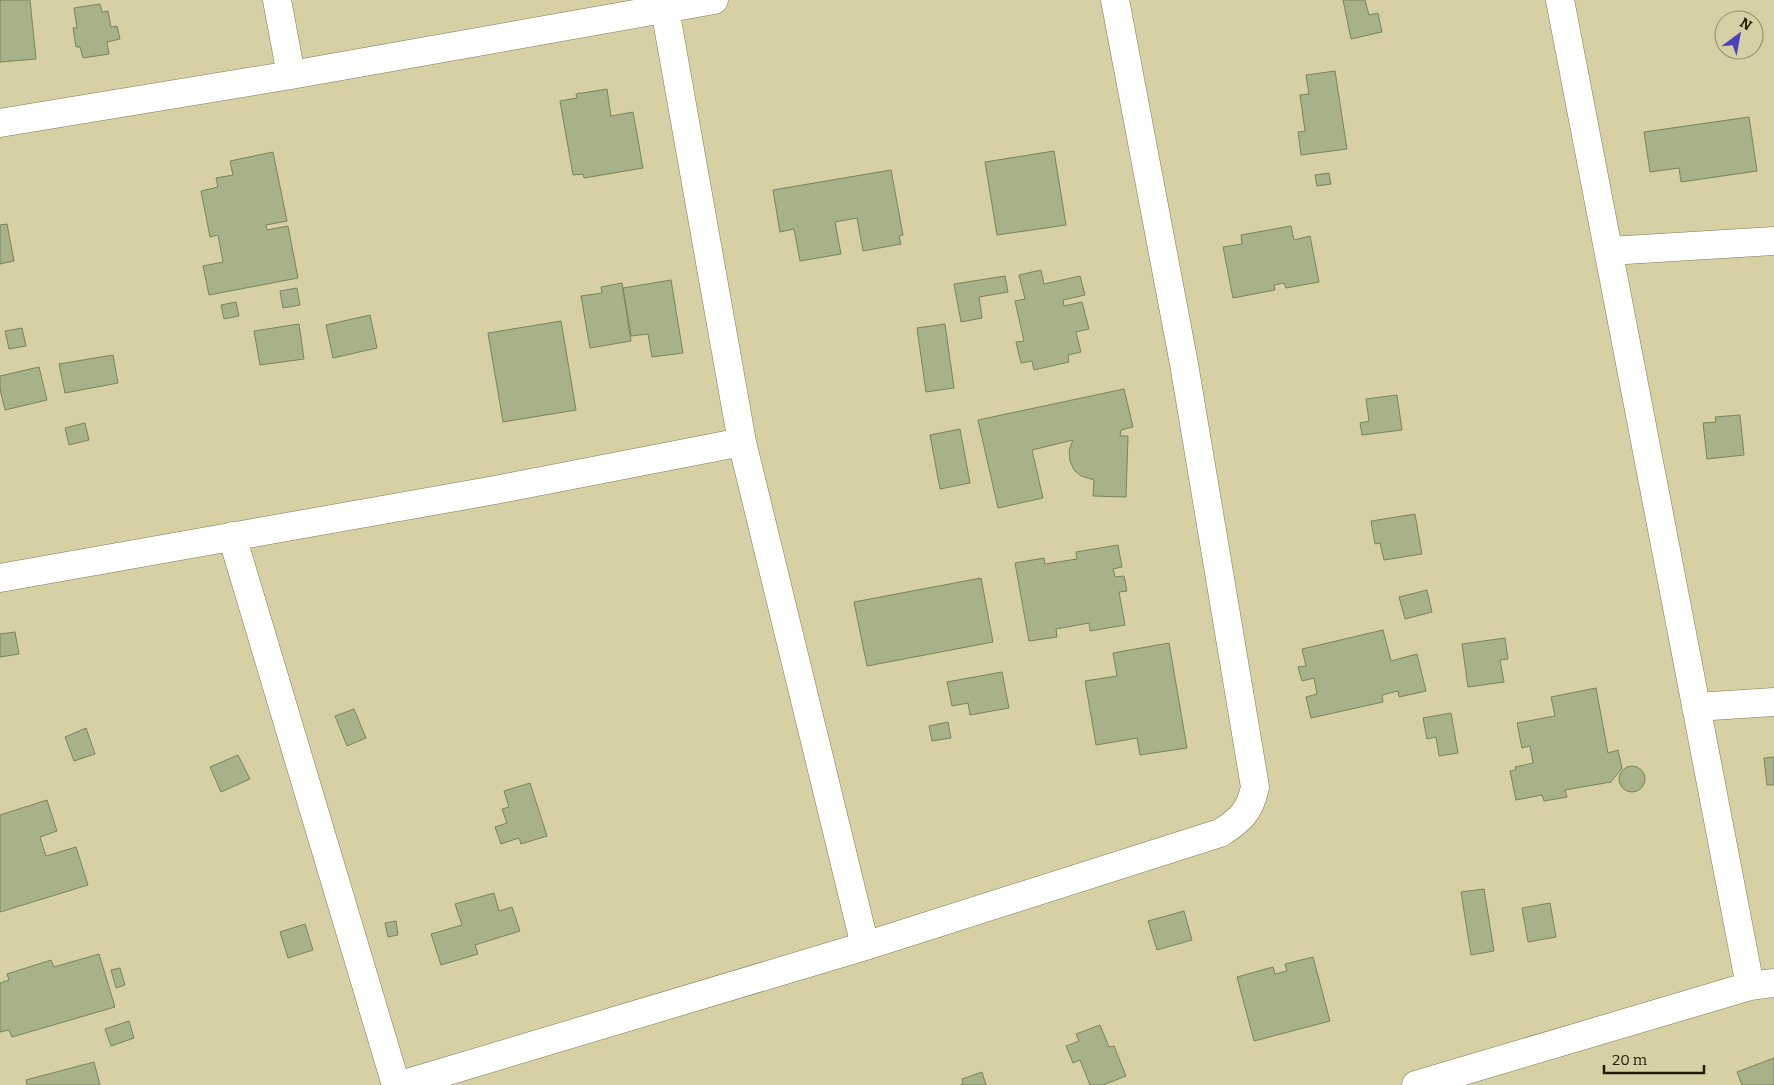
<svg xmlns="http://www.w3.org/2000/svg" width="1774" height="1085" font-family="Bitter,serif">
	<rect width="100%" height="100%" fill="#d7d0a4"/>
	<path fill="#a7b289" stroke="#79835c" d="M0,0H30L36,59L0,62Z
		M1343,0H1365L1369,15L1378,13L1382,32L1351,39Z
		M100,4L102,12L108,11L111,27L117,26L120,39L107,42L109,54L83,58L80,47H76L73,28H77L74,8Z
		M1335,71L1347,149L1301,155L1298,132L1305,131L1300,95L1309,94L1306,75Z
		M607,89L611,116L633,112L643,168L584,178L583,174L573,175L560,101L577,98L576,94Z
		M1749,117L1757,171L1681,182L1679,168L1650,172L1644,132Z
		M1054,151L1066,225L997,235L985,162Z
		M273,152L287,221L266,225L267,230L288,226L298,278L209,295L203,266L223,262L218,235L210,237L201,191L218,187L216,178L233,175L230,161Z
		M891,170L903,235L899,236L901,244L863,251L857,218L835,222L841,254L800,261L794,229L780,232L773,190Z
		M1329,173L1331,184L1317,186L1315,175Z
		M7,224L14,261L0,264V225Z
		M1291,226L1294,240L1310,236L1319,282L1286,288L1284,283L1274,285L1275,290L1233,298L1223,247L1242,244L1241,235Z
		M1041,270L1044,284L1080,276L1085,295L1063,300L1064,306L1082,302L1089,329L1076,332L1081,352L1068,355L1069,362L1034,370L1032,361L1021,363L1016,342L1024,341L1015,301L1025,299L1019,275Z
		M1005,276L1008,292L979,297L982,318L961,322L954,284Z
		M671,280L683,353L652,357L648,334L631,336L623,288Z
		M622,283L631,341L590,348L581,296L602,293L601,287Z
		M297,288L300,305L283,308L280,291Z
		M236,302L239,316L224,319L221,305Z
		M370,315L377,348L333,358L326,325Z
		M561,321L576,410L503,422L488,333Z
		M299,324L304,359L260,365L254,331Z
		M945,324L954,388L926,392L917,328Z
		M22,328L26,346L9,349L5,331Z
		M113,355L118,383L65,393L59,364Z
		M39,367L47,400L5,410L0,389V376Z
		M1124,389L1133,427L1121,430L1120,436H1128L1126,497L1093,496L1094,480L1081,476L1074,470L1070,461L1069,450L1073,440L1032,450L1043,498L998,508L978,420Z
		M1397,395L1402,430L1362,435L1360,423L1369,421L1366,399Z
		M1740,415L1744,455L1707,459L1703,423L1716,422L1715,417Z
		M85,423L89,440L69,445L65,428Z
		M960,429L970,483L940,489L930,435Z
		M1415,514L1422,554L1384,560L1380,543L1375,544L1371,521Z
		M1118,545L1122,567L1113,569L1115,577L1124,576L1127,591L1119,592L1125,625L1090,631L1089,623L1056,629L1057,637L1029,641L1015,563L1044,558L1045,564L1077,559L1076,552Z
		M981,578L993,642L867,666L854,602Z
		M1427,590L1432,612L1405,619L1399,597Z
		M1383,630L1391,661L1417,654L1426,691L1399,697L1398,691L1382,695L1383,702L1311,718L1306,697L1317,694L1314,678L1302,681L1298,667L1306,666L1302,649Z
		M15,632L19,654L0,657V634Z
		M1505,638L1508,659L1500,660L1504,682L1468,687L1462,644Z
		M1169,643L1187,748L1140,755L1137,738L1096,745L1085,681L1117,676L1113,653Z
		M1002,672L1009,708L970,715L968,703L952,706L947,682Z
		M1596,688L1608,753L1618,750L1622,768L1611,782L1565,790L1567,797L1544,801L1542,795L1516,800L1510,771L1516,770L1515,767L1533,763L1530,746L1522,748L1517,723L1555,716L1551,697Z
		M354,709L366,738L347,746L335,716Z
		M1451,713L1458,753L1439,756L1436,737L1427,739L1423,718Z
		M948,722L951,738L932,741L929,726Z
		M86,728L95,754L74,761L65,737Z
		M238,755L250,779L221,792L210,767Z
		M1774,757V785H1767L1764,758Z
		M1619 779a13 13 0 1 1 26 0a13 13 0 1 1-26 0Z
		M530,783L547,836L521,844L519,838L501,844L495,827L507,823L502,809L509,807L504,791Z
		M47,800L57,831L40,837L46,856L76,847L88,885L0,912V815Z
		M1484,889L1494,951L1471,955L1461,892Z
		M494,893L499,911L512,907L520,931L475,945L478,954L441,965L431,934L462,925L455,904Z
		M1550,903L1556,937L1528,942L1522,908Z
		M1184,911L1192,940L1157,950L1148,921Z
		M396,921L398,935L388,937L385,923Z
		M305,924L313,950L288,958L280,932Z
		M99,954L115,1007L12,1037L9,1030L0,1032V983L9,980L7,974L51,960L54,967Z
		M1313,957L1330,1021L1254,1041L1237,977L1273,967L1275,974L1287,971L1285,964Z
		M120,968L125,985L116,988L111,970Z
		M129,1021L134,1038L111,1046L105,1029Z
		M1100,1025L1109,1047L1114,1046L1126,1076L1103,1085H1090L1080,1060L1073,1063L1066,1046L1079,1041L1076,1034Z
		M1774,1058V1085H1742L1737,1072Z
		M94,1062L100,1085H27L26,1080Z
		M982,1072L986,1085H960L963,1084L962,1079Z"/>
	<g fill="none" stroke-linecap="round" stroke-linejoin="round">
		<defs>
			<path id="minor" d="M277,0L291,75
				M1560,0L1750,986
				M665,9L742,442L865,946
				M0,123L291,75L714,0
				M1609,251L1774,241
				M232,536L396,1085
				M0,578L495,490L742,442
				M1696,707L1774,702
				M401,1085L865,946L1220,833C1241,820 1250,811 1255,787L1184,364L1115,0
				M1416,1085L1750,986L1774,983"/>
		</defs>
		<use href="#minor" stroke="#807a51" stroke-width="29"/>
		<use href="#minor" stroke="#fff" stroke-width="28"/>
	</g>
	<g transform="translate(1739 35) rotate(32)"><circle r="24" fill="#d7d0a4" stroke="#8d8867"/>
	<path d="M0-4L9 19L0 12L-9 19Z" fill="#4b43b9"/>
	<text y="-8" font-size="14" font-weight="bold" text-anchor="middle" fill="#1f1c0c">N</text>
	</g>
	<path d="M1604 1065v8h100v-8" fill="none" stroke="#1f1c0c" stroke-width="2.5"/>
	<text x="1612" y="1065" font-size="15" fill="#1f1c0c" stroke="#d7d0a4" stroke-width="4" paint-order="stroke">20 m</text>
</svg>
